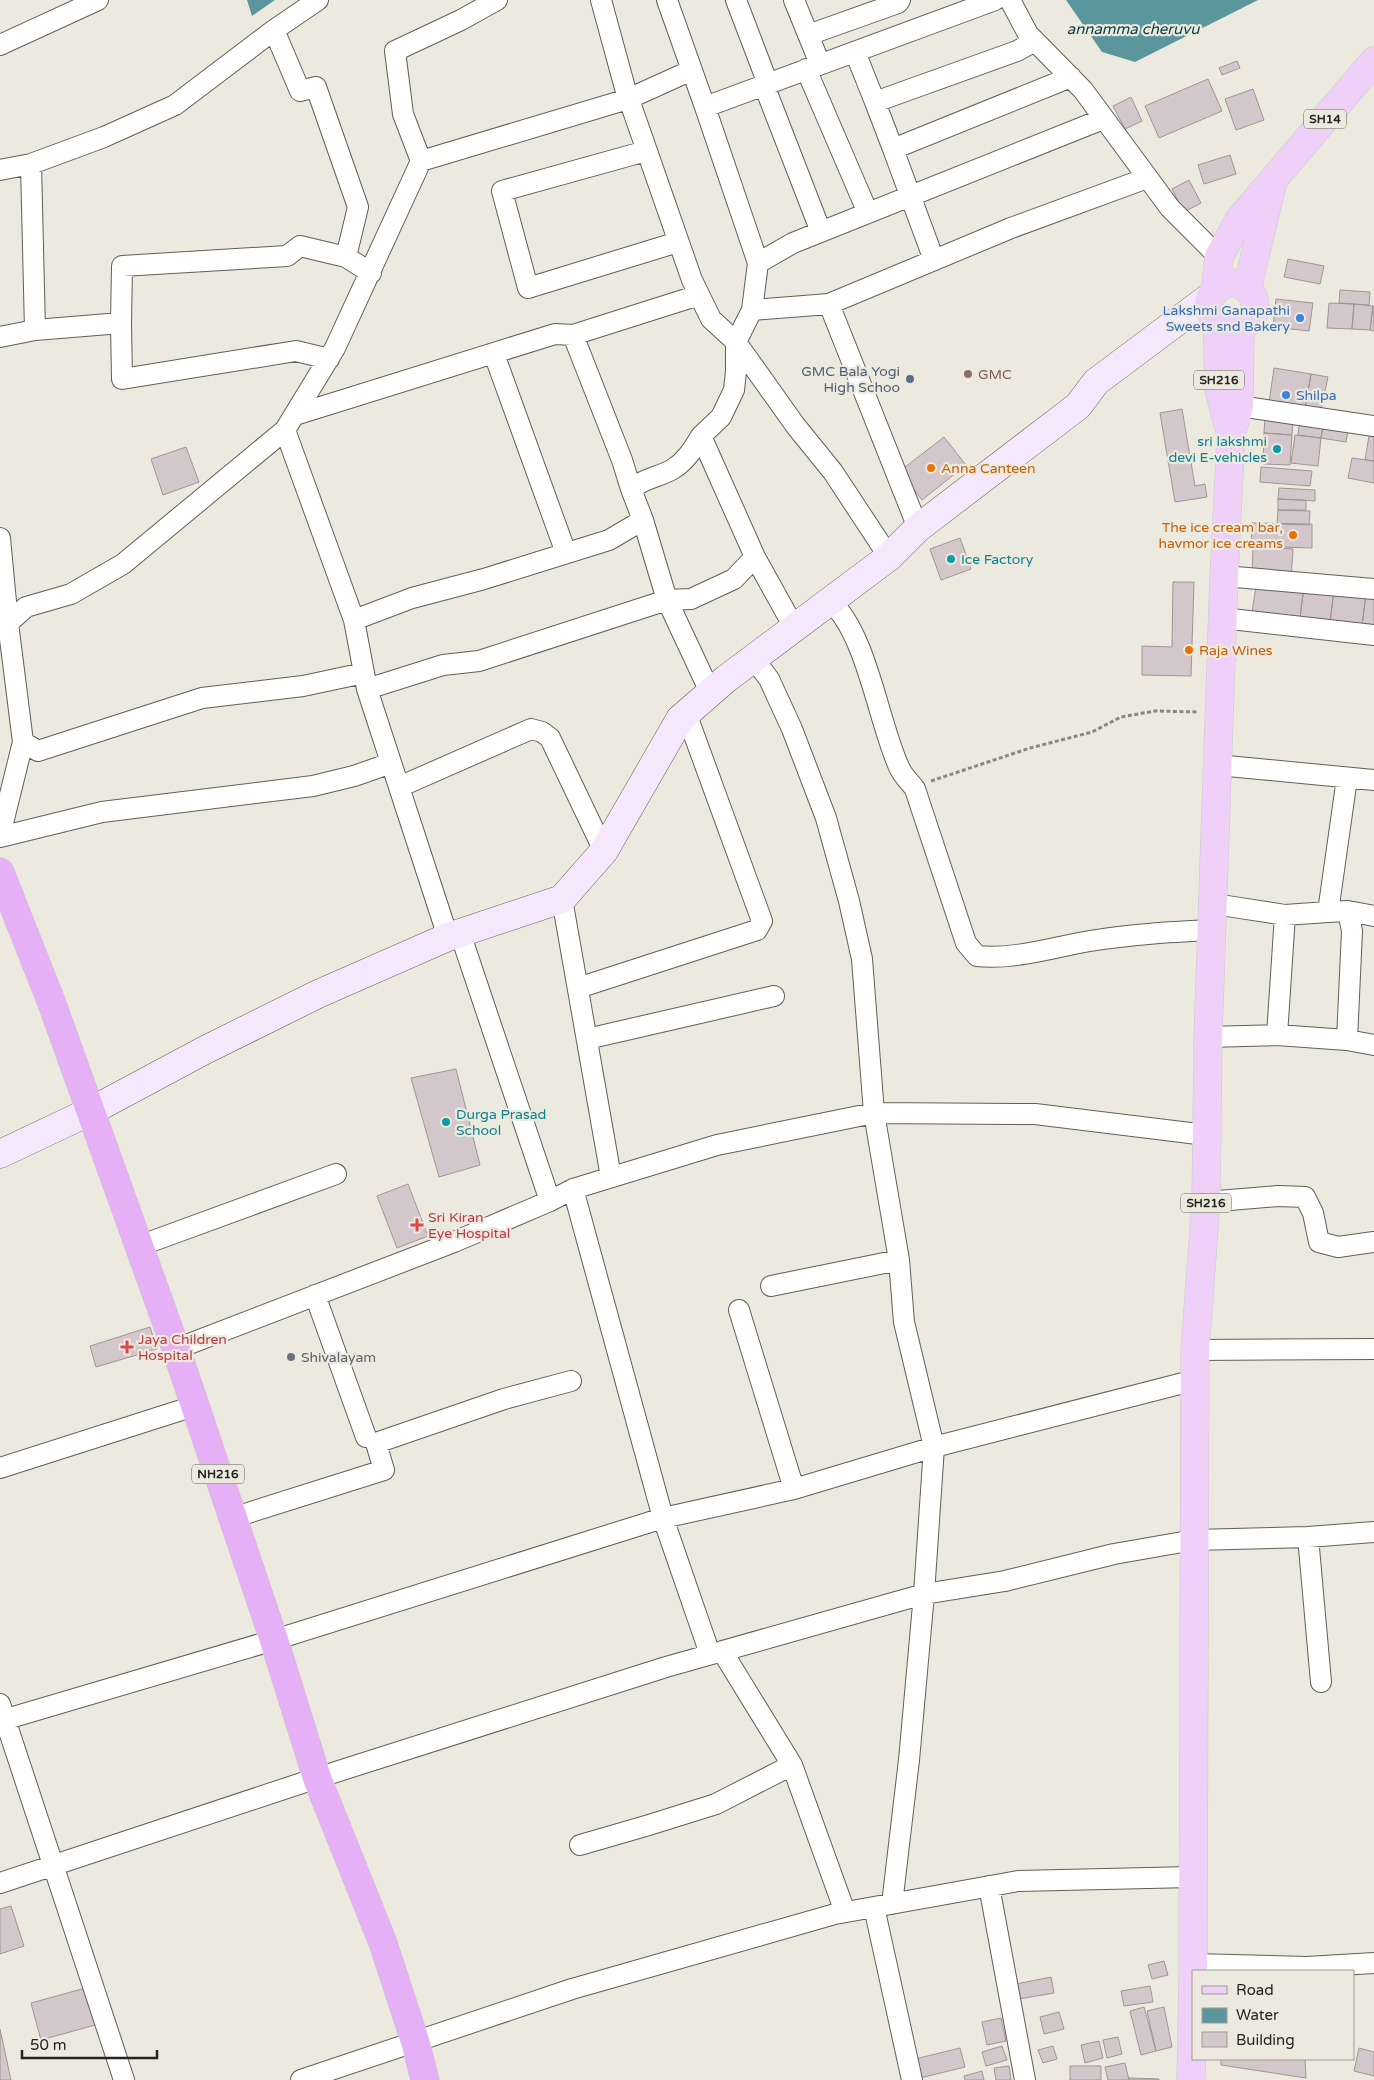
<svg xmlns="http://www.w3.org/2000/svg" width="1374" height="2080" font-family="'Varela Round',sans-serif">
	<rect width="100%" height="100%" fill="#eceade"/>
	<path fill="#5c969d" d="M247,0H275L252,16Z
		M1066,0H1258L1135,62L1102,52Z"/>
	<path fill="#d4c7cc" stroke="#a09498" d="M1237,61L1240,68L1222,75L1219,68Z
		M1208,79L1222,111L1159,138L1145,106Z
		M1253,89L1264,120L1236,130L1225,99Z
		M1131,97L1142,121L1125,129L1113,106Z
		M1230,155L1236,174L1204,184L1198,165Z
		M1189,180L1201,203L1184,212L1172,189Z
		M1288,259L1324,266L1320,284L1284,277Z
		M1340,290L1370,292L1369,305L1339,303Z
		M1276,299L1313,303L1309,331L1273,327Z
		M1329,303L1354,304L1352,329L1327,328Z
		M1354,304L1373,306L1370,330L1352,329Z
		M1373,306H1374V331L1370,330Z
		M1274,368L1311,374L1305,408L1269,403Z
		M1311,374L1328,377L1321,410L1305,408Z
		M1182,409L1195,486L1205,484L1207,497L1175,502L1160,413Z
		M1265,416L1293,417L1292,435L1264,433Z
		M1300,419L1324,421L1321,438L1298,435Z
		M1324,421L1349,425L1346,442L1321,438Z
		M1370,430L1374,431V461L1365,460Z
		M1264,433L1292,435L1290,465L1263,464Z
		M1295,435L1321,438L1318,466L1291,463Z
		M944,437L966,465L922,500L900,471Z
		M186,447L199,482L163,495L151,459Z
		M1352,458L1374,461V483L1348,478Z
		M1261,467L1312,471L1310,486L1260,482Z
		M1279,488L1315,490V501L1278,499Z
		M1278,499L1306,500V510H1278Z
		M1278,510L1310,511L1309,525L1277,524Z
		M1252,523L1312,524V548L1251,546Z
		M960,538L971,569L941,580L930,549Z
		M1253,546L1293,549L1291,580L1252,578Z
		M1257,580L1304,586L1300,618L1252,612Z
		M1173,582H1194L1191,676L1142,675V646L1172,647Z
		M1304,586L1334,590L1330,622L1300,618Z
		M1334,590L1366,594L1362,626L1330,622Z
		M1366,594H1374V628L1362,626Z
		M456,1069L480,1165L439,1177L411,1078Z
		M408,1184L428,1236L397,1248L377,1196Z
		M150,1327L157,1349L96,1367L90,1346Z
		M11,1906L24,1946L0,1954V1909Z
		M1164,1961L1168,1975L1152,1979L1148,1965Z
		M1051,1977L1054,1993L1019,1999L1016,1984Z
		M1150,1986L1153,2002L1124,2006L1121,1991Z
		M89,1987L99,2024L41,2040L31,2003Z
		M1144,2007L1156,2051L1141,2055L1130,2011Z
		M1164,2007L1172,2047L1156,2051L1147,2011Z
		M1059,2012L1064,2029L1044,2034L1040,2017Z
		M1001,2018L1006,2041L987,2045L982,2022Z
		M0,2029L11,2080H0Z
		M1118,2037L1122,2054L1107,2058L1103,2040Z
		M1099,2041L1103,2058L1085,2063L1081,2045Z
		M1002,2046L1007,2060L986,2066L982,2052Z
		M1053,2046L1057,2059L1043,2063L1038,2050Z
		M960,2048L965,2067L920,2078L915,2059Z
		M1359,2048L1374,2052V2076L1354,2071Z
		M1221,2059H1305L1306,2078L1221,2065Z
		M1125,2063L1129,2080H1108L1105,2067Z
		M1009,2066L1011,2080H996L994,2068Z
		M1070,2066H1101V2080H1070Z
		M982,2071L984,2080H965L964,2076Z
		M1129,2078L1159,2079V2080H1129Z"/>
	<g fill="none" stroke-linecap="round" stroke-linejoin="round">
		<defs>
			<path id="street" d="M497,0L461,20L395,51L403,114L421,161L628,99L692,70
				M601,0L625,88L692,280L711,319L736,342L795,425L833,472L889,557
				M667,0L705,107
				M736,0L768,84
				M794,0L820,64
				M995,0L705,107L758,263L793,243L1103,119
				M1010,0L1028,34L1083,90L1170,208L1219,257
				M274,30L300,91L316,87L358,207L346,257
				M808,35L898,3L900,0
				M0,45L98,0
				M855,52L875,102
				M806,69L868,213
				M764,85L821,232
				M893,149L875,102L1017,51L1035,41
				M646,151L502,191L528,288L678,242
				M0,170L31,164L104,137L175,105L274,30L318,0
				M934,260L893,149L1071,77
				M758,263L752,310L736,342V371L734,390L721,417L701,436L755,557L795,629
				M829,304L918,528
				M752,310L829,304L1011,228L1147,178
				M121,323L122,266L287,256L300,246L346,257L371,273
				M35,330L121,323L122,379L296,351L329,359
				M0,337L35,330L31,164
				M494,354L566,553
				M1239,406L1374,426
				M295,415L555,334L573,335
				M285,430L354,620
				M631,489L622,460L573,335L699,295
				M643,520L667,600L711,694
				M0,538L8,623L23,742L0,835
				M1224,576L1374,589
				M830,601C867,634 878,721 899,767C902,775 910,782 915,789L966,943L977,956C1014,960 1054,947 1090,941C1131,934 1172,932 1212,930
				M1222,618L1374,635
				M8,623L26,607L71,594L123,564L285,430L335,348L421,161
				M754,659L769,679L792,729L826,818L849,901L862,959L874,1113L899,1260L904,1322L934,1447L924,1594L909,1760L892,1904
				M367,689L354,620L412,598L484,579L609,540L643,520L631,489C644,478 660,477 673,469C686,461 693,449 701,436
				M23,742L38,751L202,698L303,686L364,673
				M1217,765L1374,780
				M399,787L531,729L542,732L550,738L604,851
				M0,837L102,812L313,786L354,776L391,763
				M562,899L611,1177
				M1214,904L1285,915L1328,912L1347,778
				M1348,911L1374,916
				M460,933L550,1201
				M448,937L367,689L443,665L479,661L667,600L691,599L734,579L755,557
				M578,988L757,930L762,921L686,713
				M1277,1035L1347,1040L1352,931L1348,911L1328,912
				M1208,1037L1277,1035L1285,915
				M587,1039L774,996
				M1347,1040L1374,1045
				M573,1189L663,1518L710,1654
				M1206,1202L1278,1196L1305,1197L1313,1213L1319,1242L1338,1247L1374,1242
				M139,1246L336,1174
				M771,1286L899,1260
				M315,1295L366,1437
				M739,1310L794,1489
				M176,1349L454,1242L550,1201L573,1189L717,1145L874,1113L1035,1114L1206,1135
				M1195,1350L1374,1349
				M0,1468L194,1406
				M232,1518L384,1470L376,1443L504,1399L571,1381
				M1308,1537L1321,1682
				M722,1651L792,1765L845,1912
				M0,1704L124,2080
				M0,1721L274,1640L663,1518L794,1489L934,1447L1195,1380
				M580,1845L649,1825L716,1804L792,1765
				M0,1883L317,1778L666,1667L924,1594L1005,1581L1114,1554L1194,1540L1308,1537L1374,1532
				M989,1886L1025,2080
				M874,1907L912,2080
				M1193,1964L1307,1967L1374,1963
				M301,2080L572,1989L835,1914L1018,1881L1192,1877"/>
			<path id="secondary" d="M0,1154L91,1111L205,1050L318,994L448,937L562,899L604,851L680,719L726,679L889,557L918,528L1078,406L1096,382L1211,296"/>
			<path id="primary" d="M1209 306a23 23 0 1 1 46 0a23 23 0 1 1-46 0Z
				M1247,289L1272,185
				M1215,291L1219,257L1239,220L1374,61
				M1217,323L1219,390L1229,428
				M1193,1971L1195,1350L1206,1202L1208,1037L1224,576L1231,435L1239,406L1240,328
				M1191,2080L1193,1972"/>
			<path id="highway" d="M0,872L51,1001L176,1349L274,1640L317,1778L383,1943L415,2041L425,2080"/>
		</defs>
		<use href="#street" stroke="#615f55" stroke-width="22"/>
		<use href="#secondary" stroke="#615f55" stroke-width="29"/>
		<use href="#primary" stroke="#cacac9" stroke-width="29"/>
		<use href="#highway" stroke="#cacac9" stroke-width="29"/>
		<path stroke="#898880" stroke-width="3" stroke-dasharray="4 2.5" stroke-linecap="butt" d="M931,781L1030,748L1092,732L1121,717L1155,711L1198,712"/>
		<use href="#street" stroke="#fff" stroke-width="20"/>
		<use href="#secondary" stroke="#f7e7fc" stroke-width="28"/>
		<use href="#primary" stroke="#efd0f9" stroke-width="28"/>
		<use href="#highway" stroke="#e5b0f5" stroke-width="28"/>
	</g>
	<g fill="#3f7fe0" stroke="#eceade" stroke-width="2">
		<circle cx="1300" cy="318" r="5"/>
		<circle cx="1286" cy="395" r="5"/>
	</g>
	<circle fill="#8d6e63" stroke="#eceade" stroke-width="2" cx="968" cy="374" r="5"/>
	<circle fill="#5c6f8a" stroke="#eceade" stroke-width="2" cx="910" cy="379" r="5"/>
	<g fill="#0f9aa8" stroke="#eceade" stroke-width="2">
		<circle cx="1277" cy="449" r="5"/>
		<circle cx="951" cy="559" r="5"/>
		<circle cx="446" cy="1122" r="5"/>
	</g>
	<g fill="#e8710a" stroke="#eceade" stroke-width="2">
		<circle cx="931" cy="468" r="5"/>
		<circle cx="1293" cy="535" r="5"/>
		<circle cx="1189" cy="650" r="5"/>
	</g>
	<g fill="#e0444e" stroke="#eceade" stroke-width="2">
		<path d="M414.5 1217.5h5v5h5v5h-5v5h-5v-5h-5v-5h5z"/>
		<path d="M124.5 1339.5h5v5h5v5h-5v5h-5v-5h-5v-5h5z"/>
	</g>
	<circle fill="#6b7280" stroke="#eceade" stroke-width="2" cx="291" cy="1357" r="5"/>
	<g text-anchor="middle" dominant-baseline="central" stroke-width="4.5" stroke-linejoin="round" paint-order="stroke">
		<g fill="#eceade" stroke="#605f59" stroke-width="1">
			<rect x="1304" y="109.5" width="42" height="19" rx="4"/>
			<rect x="1194" y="370.5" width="50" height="19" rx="4"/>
			<rect x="1181" y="1193.5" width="50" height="19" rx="4"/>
			<rect x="192" y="1464.5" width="52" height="19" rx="4"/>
		</g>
		<g font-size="12" font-weight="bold" fill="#242420">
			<text x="1325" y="119">SH14</text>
			<text x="1219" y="380">SH216</text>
			<text x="1206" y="1203">SH216</text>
			<text x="218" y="1474">NH216</text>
		</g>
		<g font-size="14" fill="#366cbe" stroke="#eceade" text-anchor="end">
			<text x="1290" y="310">Lakshmi Ganapathi<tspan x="1290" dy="16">Sweets snd Bakery</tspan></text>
			<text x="1296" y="395" text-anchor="start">Shilpa</text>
		</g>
		<g font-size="14" fill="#4e5e75" stroke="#eceade" text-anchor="end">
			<text x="900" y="371">GMC Bala Yogi<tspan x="900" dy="16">High Schoo</tspan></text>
		</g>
		<g font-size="14" fill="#785e54" stroke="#eceade" text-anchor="start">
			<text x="978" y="374">GMC</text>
		</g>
		<g font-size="14" fill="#0d838f" stroke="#eceade" text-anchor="start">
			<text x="1267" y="441" text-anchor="end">sri lakshmi<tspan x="1267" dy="16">devi E-vehicles</tspan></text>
			<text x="961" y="559">Ice Factory</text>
			<text x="456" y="1114">Durga Prasad<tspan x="456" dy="16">School</tspan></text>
		</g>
		<g font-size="14" fill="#c56008" stroke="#eceade" text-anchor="start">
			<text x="941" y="468">Anna Canteen</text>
			<text x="1283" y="527" text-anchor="end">The ice cream bar,<tspan x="1283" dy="16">havmor ice creams</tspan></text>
			<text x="1199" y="650">Raja Wines</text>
		</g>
		<g font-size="14" fill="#be3a42" stroke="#eceade" text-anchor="start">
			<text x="428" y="1217">Sri Kiran<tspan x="428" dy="16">Eye Hospital</tspan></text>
			<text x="138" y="1339">Jaya Children<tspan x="138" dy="16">Hospital</tspan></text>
		</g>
		<g font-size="14" fill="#5b616d" stroke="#eceade" text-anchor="start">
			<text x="301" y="1357">Shivalayam</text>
		</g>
		<g font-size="15" font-style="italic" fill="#0b4248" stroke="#eceade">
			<text x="1133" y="29">annamma cheruvu</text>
		</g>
	</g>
	<rect x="1192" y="1970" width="162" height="90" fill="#eceade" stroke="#9c9b92"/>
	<rect x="1202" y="1986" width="25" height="8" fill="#efd0f9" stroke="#9c9b92"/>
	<text x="1236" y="1995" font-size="15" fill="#242420">Road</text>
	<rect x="1202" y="2008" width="25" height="15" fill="#5c969d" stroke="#9c9b92"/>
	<text x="1236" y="2020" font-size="15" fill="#242420">Water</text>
	<rect x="1202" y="2032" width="25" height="15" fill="#d4c7cc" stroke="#9c9b92"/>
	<text x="1236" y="2045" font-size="15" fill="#242420">Building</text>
	<path d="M22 2050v8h135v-8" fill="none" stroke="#242420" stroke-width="2.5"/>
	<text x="30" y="2050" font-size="15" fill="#242420" stroke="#eceade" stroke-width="4" paint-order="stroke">50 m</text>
</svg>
